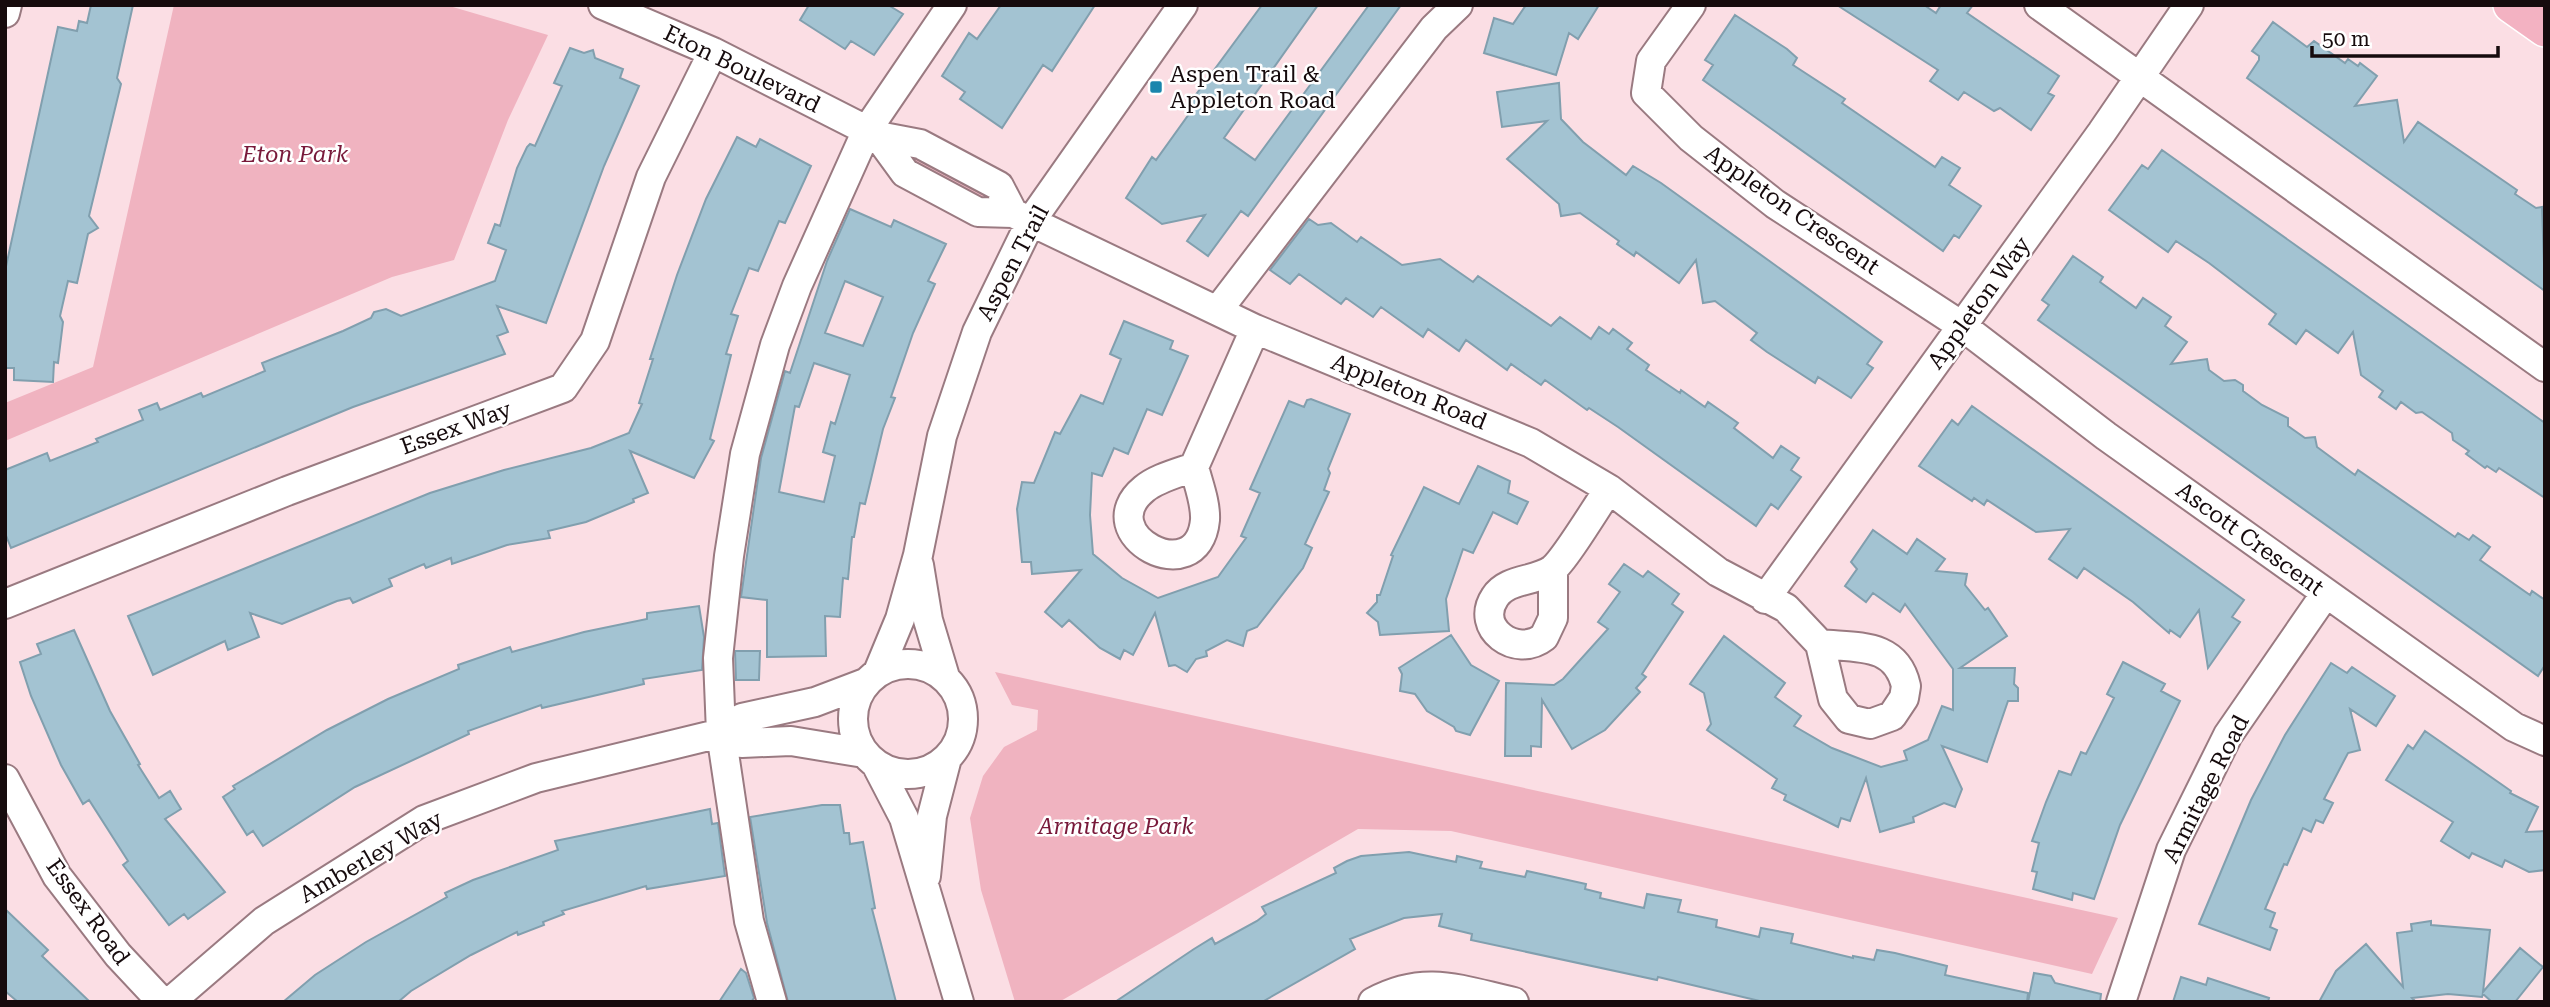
<svg xmlns="http://www.w3.org/2000/svg" width="2550" height="1007" font-family="'Roboto Serif',serif">
	<rect width="100%" height="100%" fill="#fbdee4"/>
	<path fill="#f0b3c0" d="M174,5H446L548,35L508,120L454,260L392,277L5,441V403L93,367Z
		M916,156L986,194L981,199L916,165L913,161Z
		M995,672L2118,918L2092,974L1451,831L1358,829L1059,1002H1015L981,890L970,818L983,776L1004,747L1037,730L1038,710L1012,705Z"/>
	<path fill="#a3c3d2" stroke="#819fae" stroke-width="2" fill-rule="evenodd" d="M91,5H133L117,78L121,84L89,216L98,228L88,234L77,283L68,281L60,316L63,322L58,363L54,362L53,382L14,380V368H5V271L58,27L77,31L79,21L87,23Z
		M809,5H888L903,14L874,55L851,41L845,49L800,20Z
		M1001,5H1095L1052,71L1043,65L1002,128L960,99L965,92L942,76L969,33L977,39Z
		M1262,5H1318L1224,138L1255,160L1369,5H1401L1248,216L1241,211L1208,256L1187,241L1205,215L1162,224L1126,198L1152,157L1156,160L1194,107L1189,104Z
		M1526,5H1599L1578,39L1569,33L1556,75L1484,53L1494,18L1513,24Z
		M1837,5H1924L1936,13L1941,5H1973L1967,13L2059,76L2048,93L2054,96L2031,130L2000,108L1994,111L1964,92L1958,100L1930,81L1938,70Z
		M1735,15L1787,49L1797,58L1793,65L1845,99L1842,103L1887,134L1935,167L1942,157L1960,168L1949,185L1981,206L1959,238L1954,235L1943,251L1703,80L1713,65L1705,60Z
		M2273,22L2307,47L2314,41L2345,63L2348,59L2358,66L2360,63L2377,76L2355,106L2397,100L2404,142L2418,122L2517,190L2515,194L2536,208L2542,207L2545,291L2247,78L2259,60V56L2252,51Z
		M570,48L584,53L593,50L595,58L623,69L620,78L639,86L604,166L546,323L497,306L508,332L497,336L505,354L353,407L11,548L5,533V470L47,453L50,461L98,442L96,439L143,420L139,410L157,403L160,410L201,393L203,397L265,371L262,363L343,331L371,318L374,312L386,309L401,316L495,281L506,250L488,243L495,224L500,226L517,168L527,147L530,144L535,146L562,86L554,83Z
		M1559,83L1561,119L1583,142L1626,175L1633,166L1661,183L1882,342L1867,364L1873,368L1851,398L1818,377L1815,383L1767,352L1751,340L1757,333L1715,301L1703,303L1696,260L1679,283L1636,252L1634,256L1617,244L1619,241L1580,213L1561,216L1559,204L1507,159L1547,121L1502,127L1497,92Z
		M737,137L756,147L760,139L811,166L785,223L779,221L758,271L749,268L731,314L738,316L726,354L731,355L710,439L714,441L694,478L630,451L648,493L633,499L634,502L586,522L548,531L550,538L507,545L452,564L451,558L426,568L424,564L389,579L392,586L353,603L350,598L337,601L282,624L250,613L259,637L228,650L225,641L153,675L128,616L430,493L504,470L591,448L629,433L642,404L639,403L653,359H650L677,275L706,199Z
		M2162,150L2545,423V498L2499,468L2496,472L2487,466L2485,468L2466,454L2469,451L2453,440L2452,433L2422,412L2416,413L2401,402L2396,409L2379,397L2383,391L2361,375L2353,332L2338,353L2306,330L2296,344L2269,324L2276,314L2209,263L2176,241L2168,252L2109,210L2142,165L2148,169Z
		M850,209L891,227L894,220L946,244L928,281L935,284L913,333L891,397L895,398L883,429L865,504L860,503L854,537H852L848,579L843,578L840,617L825,616L826,656L767,657V600L741,597L761,458L785,371L790,373L827,261ZM845,281L883,297L863,346L825,333ZM814,363L850,375L835,424L831,422L823,452L835,456L824,502L779,492L795,406L799,407Z
		M1309,219L1318,225L1331,223L1357,242L1361,237L1402,265L1440,259L1473,282L1478,276L1551,326L1560,317L1591,339L1599,327L1609,334L1613,329L1632,343L1627,349L1649,365L1646,370L1680,393L1681,390L1705,407L1708,402L1738,423L1734,428L1773,458L1781,446L1799,458L1791,470L1801,477L1778,509L1771,504L1756,526L1618,427L1589,408L1587,410L1545,380L1541,385L1511,364L1507,370L1466,340L1459,351L1428,329L1423,337L1381,307L1373,317L1346,298L1341,304L1299,274L1290,284L1270,270Z
		M2073,256L2103,277L2100,282L2136,308L2143,298L2171,317L2165,326L2187,342L2171,364L2207,359L2209,370L2224,381L2235,380L2243,385V391L2262,405L2288,418V426L2305,438L2315,437L2317,447L2355,475L2358,470L2455,537L2458,533L2469,540L2473,535L2490,547L2480,560L2530,595L2532,591L2545,600V665L2538,676L2038,320L2049,305L2042,300Z
		M1124,321L1173,341L1170,349L1188,356L1162,415L1147,409L1128,454L1114,448L1102,476L1092,473L1090,515L1093,554L1122,578L1158,598L1218,577L1246,538L1241,536L1260,493L1250,489L1289,401L1304,407L1307,400L1311,399L1350,414L1328,469L1330,473L1324,490L1329,492L1305,544L1312,548L1303,568L1257,627L1247,631L1243,646L1227,640L1206,651L1207,656L1196,659L1187,672L1175,665L1169,666L1155,613L1133,655L1124,650L1120,659L1100,648L1069,620L1062,627L1045,612L1081,570L1032,574L1031,562H1022L1017,509L1022,482L1034,483L1055,432L1060,434L1081,395L1103,404L1121,359L1110,354Z
		M1972,406L2244,600L2232,617L2240,622L2208,668L2199,610L2180,637L2170,630L2169,633L2133,602L2084,568L2077,578L2049,559L2070,529L2036,532L1987,500L1984,505L1974,498L1972,501L1919,466L1952,420L1958,425Z
		M1478,466L1510,481L1508,493L1528,502L1517,524L1493,512L1473,553L1463,549L1446,599L1449,631L1380,635L1378,622L1367,613L1377,602V595H1380L1393,556L1391,555L1424,487L1459,504Z
		M1873,530L1907,554L1917,539L1945,559L1936,571L1967,574L1965,585L1985,610L1988,608L2007,636L1960,668H2015L2014,684L2018,688V701H2008L1987,762L1942,746L1962,789L1955,807L1944,803L1913,817L1914,822L1880,832L1866,778L1850,821L1841,818L1838,827L1784,800L1786,795L1772,788L1777,779L1707,730L1711,724L1704,693L1690,684L1724,636L1785,683L1775,697L1801,716L1794,726L1832,748L1881,767L1907,760L1904,751L1928,740L1942,706L1953,710V669L1905,604L1900,612L1873,593L1866,602L1845,586L1857,569L1851,562Z
		M1624,564L1643,577L1648,571L1679,594L1672,604L1683,612L1642,674L1646,677L1636,688L1640,692L1605,730L1572,749L1542,700L1541,747L1531,746V756H1505L1506,683L1554,685L1563,679L1608,629L1598,622L1620,592L1609,584Z
		M699,606L704,637L702,670L643,679L644,684L542,708L541,705L468,731L469,734L355,787L263,846L253,831L247,835L223,797L235,789L233,786L327,730L388,699L459,669L458,665L510,647L512,652L584,632L647,619V613Z
		M74,630L110,711L140,764L138,765L159,798L170,791L181,809L165,819L225,892L188,919L184,914L169,925L123,865L128,861L89,800L83,804L61,765L31,696L20,662L41,654L37,644Z
		M1451,635L1471,665L1499,681L1470,735L1456,731L1454,727L1427,711L1415,694L1400,691L1402,674L1399,668Z
		M735,651H760L759,680H736Z
		M2123,662L2165,684L2161,691L2180,701L2120,825L2094,899L2073,893L2072,900L2033,889L2037,872L2032,871L2039,843L2032,841L2046,802L2059,771L2071,775L2081,752L2086,754L2114,698L2107,694Z
		M2331,663L2347,673L2352,667L2395,696L2376,726L2350,709L2360,750L2348,753L2324,799L2333,803L2323,823L2316,820L2311,832L2303,828L2287,865L2284,864L2265,909L2275,913L2270,927L2277,930L2270,950L2199,924L2251,800L2285,735Z
		M2425,731L2511,791L2510,793L2538,807L2526,832L2545,831V870L2529,872L2505,860L2502,867L2472,853L2469,858L2441,841L2453,822L2386,780L2408,745L2413,749Z
		M822,805H840L844,833H849L850,844L863,842L875,908L872,909L896,1002H788L767,923L750,817Z
		M710,809L712,824L718,823L725,876L647,889L646,886L562,911L564,914L543,922L544,925L518,935L517,932L471,955L411,991L398,1002H283L315,975L366,942L447,897L445,893L473,880L558,850L555,841Z
		M1409,852L1456,862L1457,856L1482,862L1480,868L1525,877L1527,871L1586,884L1585,889L1601,893L1600,898L1644,908L1647,894L1681,900L1678,912L1717,920L1716,927L1759,937L1761,928L1793,934L1791,943L1853,958V956L1874,960L1877,950L1895,953L1947,966L1945,975L2028,993L2027,1002H1764L1658,977L1657,980L1471,940L1472,934L1439,926L1442,914L1404,918L1350,939L1355,949L1262,1002H1115L1194,949L1212,938L1215,944L1257,921L1266,914L1262,907L1336,873L1334,868L1347,861L1361,856Z
		M5,909L48,950L42,956L90,1002H18L5,991Z
		M2431,921V925L2490,930L2483,992L2520,948L2543,967L2515,1002H2492L2483,994L2482,997L2448,994L2412,998L2416,1002H2319L2336,971L2366,944L2403,987L2397,933L2412,931L2411,924Z
		M741,969L746,973L754,998L751,1002H719Z
		M2034,973L2051,976L2055,983L2101,994L2100,1002H2028Z
		M2181,977L2206,985L2208,978L2269,998L2268,1002H2173Z"/>
	<g fill="none" stroke-linecap="round" stroke-linejoin="round">
		<defs>
			<path id="minor" d="M603,5L713,52L878,136L920,144L999,186L1013,213
				M1691,5L1651,61L1646,93L1691,138L1775,204L1962,326L2106,436L2514,727L2545,741
				M2039,5L2545,367
				M5,13L7,5
				M878,136L905,173L978,212L1013,213L1255,329L1531,443L1609,489L1718,572L1786,608L1820,644L1833,699L1849,719L1870,724L1892,716L1904,698L1906,686C1896,642 1857,648 1820,644
				M1218,310L1434,28L1458,5
				M1194,467C1198,483 1206,503 1205,520C1198,593 1089,534 1144,489C1157,478 1178,473 1194,467Z
				M1194,467L1255,329
				M919,565L928,620L945,677
				M1553,569V618L1544,637C1516,659 1474,628 1495,597C1507,578 1536,582 1553,569C1566,558 1597,506 1609,489
				M1765,599L2102,132L2189,5
				M5,604L287,491L563,388L595,341L651,177L713,52
				M853 719a55 55 0 1 1 110 0a55 55 0 1 1-110 0Z
				M878,672L900,619L918,555L942,436L977,332L1031,221L1183,5
				M721,733L742,743L791,741L864,753
				M877,766L904,818L959,1002
				M5,779L57,876L118,955L162,1002
				M926,876L932,816L947,758
				M170,1002L264,921L424,820L536,778L721,733L742,718L815,702L865,683
				M772,1002L749,921L721,733L718,658L729,556L745,454L775,345L797,286L867,130L952,5
				M1373,1002C1425,974 1460,990 1514,1002
				M2121,1002L2171,850L2228,735L2326,593"/>
			<path id="major" d="M2511,5L2545,29"/>
		</defs>
		<use href="#minor" stroke="#9a7a81" stroke-width="32"/>
		<use href="#major" stroke="#fff" stroke-width="38"/>
		<use href="#minor" stroke="#fff" stroke-width="28"/>
		<use href="#major" stroke="#f3b2c2" stroke-width="35"/>
	</g>
	<rect fill="#1a86ad" stroke="#fff" stroke-width="2.5" x="1149" y="80" width="14" height="14" rx="3.5"/>
	<g text-anchor="middle" dominant-baseline="central" stroke-width="5" stroke-linejoin="round" paint-order="stroke">
		<g font-size="23" fill="#160b0d" stroke="#fff">
			<text transform="translate(742 69) rotate(26)">Eton Boulevard</text>
			<text transform="translate(1792 210) rotate(35)">Appleton Crescent</text>
			<text transform="translate(1013 263) rotate(-62)">Aspen Trail</text>
			<text transform="translate(1979 303) rotate(-54)">Appleton Way</text>
			<text transform="translate(1409 392) rotate(22)">Appleton Road</text>
			<text transform="translate(456 428) rotate(-20)">Essex Way</text>
			<text transform="translate(2250 539) rotate(36)">Ascott Crescent</text>
			<text transform="translate(2206 789) rotate(-63)">Armitage Road</text>
			<text transform="translate(371 857) rotate(-30)">Amberley Way</text>
			<text transform="translate(88 912) rotate(54)">Essex Road</text>
		</g>
		<g font-size="23" fill="#160b0d" stroke="#fff" text-anchor="start">
			<text x="1170" y="74">Aspen Trail &amp;<tspan x="1170" dy="26">Appleton Road</tspan></text>
		</g>
		<g font-size="23" font-style="italic" fill="#78193a" stroke="#fff">
			<text x="295" y="154">Eton Park</text>
			<text x="1116" y="826">Armitage Park</text>
		</g>
	</g>
	<rect width="2550" height="1007" fill="none" stroke="#160b0d" stroke-width="14"/>
	<path d="M2312 46v10h186v-10" fill="none" stroke="#160b0d" stroke-width="3.5"/>
	<text x="2322" y="46" font-size="21" fill="#160b0d" stroke="#ffffff" stroke-width="5" paint-order="stroke">50 m</text>
</svg>
